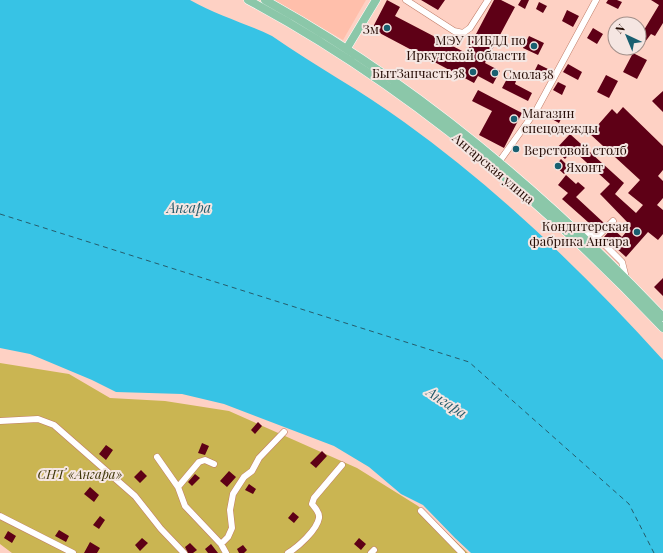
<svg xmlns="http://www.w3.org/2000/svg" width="663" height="553" font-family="'Playfair Display',serif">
	<rect width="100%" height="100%" fill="#fed1c4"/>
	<path fill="#ffbfab" d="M274,0H366L343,40Z"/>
	<path fill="#cab552" d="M0,363L69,374L110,398L165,401L229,411L357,468L418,506L468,553H12L0,544Z"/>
	<path fill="#37c3e5" d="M0,0H190C216,15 245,23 272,36C315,66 362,91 404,122C500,191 584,273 663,360V553H471L455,538L423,505L401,494L369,467L334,446L224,404L182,394L116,392L92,380L30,354L0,348Z"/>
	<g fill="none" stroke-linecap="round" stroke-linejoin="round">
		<path stroke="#265c6b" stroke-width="1" stroke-dasharray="5 4" stroke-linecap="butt" d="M0,214L469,362L629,504L654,553"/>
	</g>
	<path fill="#5e0016" d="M387,0L400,7L395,16L466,53L494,0H501L515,7L485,63L500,71L493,84L478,76L474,83L372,29Z
		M421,0H445L438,10Z
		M521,0H529L525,9L518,5Z
		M608,0H617L622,2L618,9L606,3Z
		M651,0H663V23L655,36L651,34L645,42L639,39V27L644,30L659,5Z
		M539,2L547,6L543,13L536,9Z
		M567,10L579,16L573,27L562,21Z
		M593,28L603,34L597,44L587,38Z
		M529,36L544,43L538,55L523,48Z
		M633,53L647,60L637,79L623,72Z
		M538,64L548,69L543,79L533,74Z
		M568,64L582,72L578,80L563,72Z
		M606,75L618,81L609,98L597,92Z
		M508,77L516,81L515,84L532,93L528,101L502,88Z
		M558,82L566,86L562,95L553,90Z
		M478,90L522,113L504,148L479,135L492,111L472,101Z
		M663,91V112L652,101Z
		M623,107L663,146V170L658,176L663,181V198L657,205L663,210V234L658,240L648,232L626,257L604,237L612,228L622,237L631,226L600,194L610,184L573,150L565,159L555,150L570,134L624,183L615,194L636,213L643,205L628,193L640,180L590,134L612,109L617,114Z
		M554,112L562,117L559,123L550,118Z
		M561,159L570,168L564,174L555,166Z
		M566,175L576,184L578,182L585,188L576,197L604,223L597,230L562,199L568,193L558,185Z
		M663,278V296L654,287Z
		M258,422L262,426L255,434L251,430Z
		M202,443L209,446L205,455L198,453Z
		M106,445L113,450L106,460L99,454Z
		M322,451L327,456L316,468L310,463Z
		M141,470L147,476L140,483L134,477Z
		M229,471L236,477L227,487L220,481Z
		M195,474L200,478L192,486L188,482Z
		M249,484L256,489L253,494L245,490Z
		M90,487L99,495L94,502L84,494Z
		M293,512L299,517L294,523L288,518Z
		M100,516L105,520L99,529L93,525Z
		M59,530L69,536L66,542L55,536Z
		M8,531L16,536L12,543L4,538Z
		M142,538L148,543L140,551L135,545Z
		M359,538L366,544L361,550L354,544Z
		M90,542L100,548L97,553H84Z
		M190,543L197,550L193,553H188L185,547Z
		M211,544L218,553H208L205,549Z
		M243,545L247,550L244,553H239L237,549Z"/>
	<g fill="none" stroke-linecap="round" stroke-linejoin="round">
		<defs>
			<path id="minor" d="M406,0L454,31L463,33L470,28L488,0
				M499,162L537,109L596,0
				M579,232L597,237L622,262L626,278
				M597,237L613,221
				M0,421L38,419L54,425L135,496L161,529L184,553
				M157,457L178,487L185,506L221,544L226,553
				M178,487L199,462L205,460L214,464
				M421,511L462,553
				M0,516L73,553
				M221,544L228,537L232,528L230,510L233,494L244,477L252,471L259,458L284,432
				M288,553C298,547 317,530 319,518C320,512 315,508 312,504L314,498L342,465
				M371,553L374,550"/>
			<path id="major" d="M248,0C405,84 541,199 663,328
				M265,0C414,82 546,194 663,317
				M347,48L376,0"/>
		</defs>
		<use href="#minor" stroke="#c07d68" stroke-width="7"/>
		<use href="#major" stroke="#fff" stroke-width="9"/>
		<use href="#minor" stroke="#fff" stroke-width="6"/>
		<use href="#major" stroke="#8bc7a9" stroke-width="8"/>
	</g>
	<g fill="#195f70" stroke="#f5e6e2" stroke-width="1.5">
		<circle cx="387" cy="28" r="4"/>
		<circle cx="534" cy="46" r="4"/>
		<circle cx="473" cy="72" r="4"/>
		<circle cx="495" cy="73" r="4"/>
		<circle cx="514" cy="119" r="4"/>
		<circle cx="516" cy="149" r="4"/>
		<circle cx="558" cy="166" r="4"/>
		<circle cx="637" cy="232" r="4"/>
	</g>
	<g text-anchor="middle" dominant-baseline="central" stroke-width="4" stroke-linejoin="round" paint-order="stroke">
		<g font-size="13" fill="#270e07" stroke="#f5e6e2" text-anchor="end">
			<text x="379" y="28">Зм</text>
			<text x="526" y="39">МЭУ ГИБДД по<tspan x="526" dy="15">Иркутской области</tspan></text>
			<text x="465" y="72">БытЗапчасть38</text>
			<text x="503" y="73" text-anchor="start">Смола38</text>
			<text x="522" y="112" text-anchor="start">Магазин<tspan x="522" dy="15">спецодежды</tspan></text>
			<text x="524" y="149" text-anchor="start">Верстовой столб</text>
			<text x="566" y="166" text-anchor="start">Яхонт</text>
			<text x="629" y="225">Кондитерская<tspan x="629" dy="15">фабрика Ангара</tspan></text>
		</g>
		<g font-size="13" fill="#270e07" stroke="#f5e6e2">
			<text transform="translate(494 168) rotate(40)">Ангарская улица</text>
		</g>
		<g font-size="13" font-style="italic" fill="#3d3407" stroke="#f5e6e2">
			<text x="80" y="473">СНТ «Ангара»</text>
		</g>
		<g font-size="14" font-style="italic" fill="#265c6b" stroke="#f5e6e2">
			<text x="189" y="207">Ангара</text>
			<text transform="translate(447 402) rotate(33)">Ангара</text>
		</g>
	</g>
	<g transform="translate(627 36) rotate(316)"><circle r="19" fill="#f5e6e2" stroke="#a3908a"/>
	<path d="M0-3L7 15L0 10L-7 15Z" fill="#195f70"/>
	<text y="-6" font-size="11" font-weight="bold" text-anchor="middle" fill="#270e07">N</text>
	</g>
</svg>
